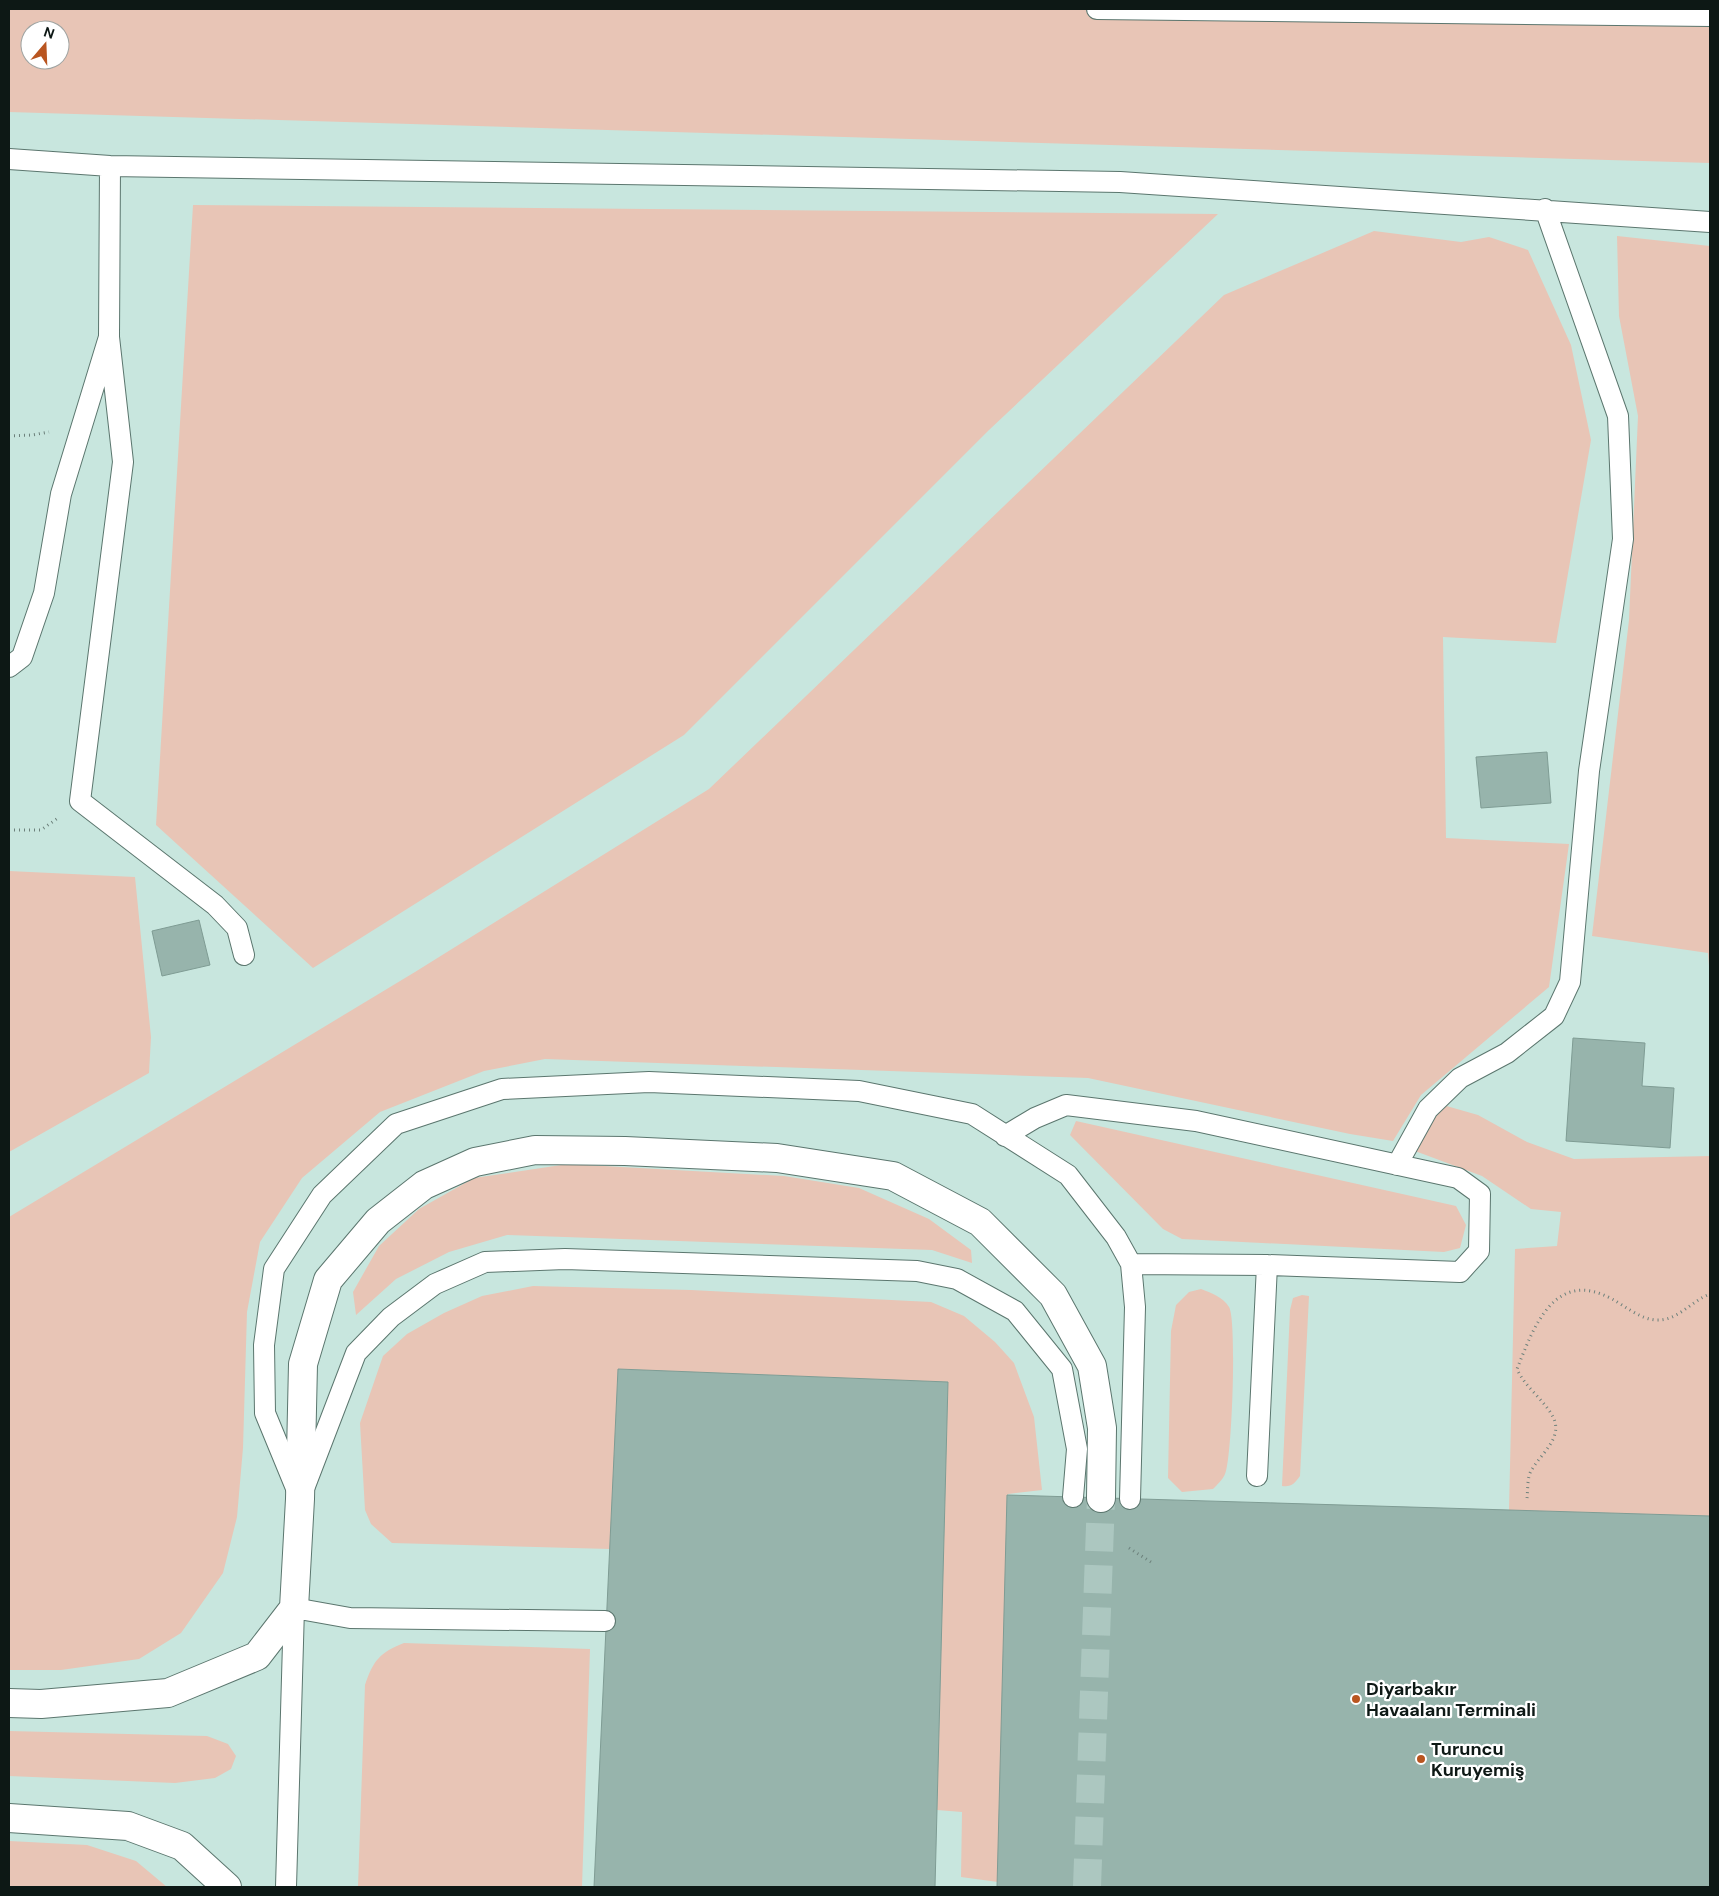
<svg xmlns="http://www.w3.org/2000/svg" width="1719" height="1896" font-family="'DM Sans',sans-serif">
	<rect width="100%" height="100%" fill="#c8e6de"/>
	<path fill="#e8c5b6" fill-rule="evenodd" d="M9,9H1710V163L9,112ZM30,30H60V60H30Z
		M193,205L1218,214L989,430L684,735L313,968L156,825Z
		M1374,231L1461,242L1489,237L1528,250L1571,345L1591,440L1556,643L1443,637L1446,838L1569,844L1549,987L1421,1095L1393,1141L1350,1134L1088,1078L545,1059L484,1071L380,1112L302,1178L260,1242L247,1312L243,1448L237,1517L223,1573L181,1633L139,1659L61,1670H9V1217L415,972L709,789L1224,295Z
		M1617,236L1710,246V979L1708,953L1592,936L1629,620L1638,416L1619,316Z
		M9,871L135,877L151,1037L149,1073L9,1152Z
		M1443,1105L1478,1115L1527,1142L1574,1159L1710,1156V1516L1509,1510L1515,1249L1557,1246L1561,1212L1531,1209L1482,1176L1415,1151Z
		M1076,1121L1456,1206L1466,1225L1460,1248L1444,1252L1182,1239L1163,1229L1070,1135Z
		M568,1164L784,1176L859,1188L929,1219L971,1250L972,1263L932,1250L507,1235L449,1252L396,1279L356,1315L353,1292L379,1246L419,1209L474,1178Z
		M533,1286L691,1290L931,1302L964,1316L995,1342L1014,1363L1034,1417L1042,1490L1008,1494L998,1882L961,1877L962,1812L937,1810L948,1382L618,1369L610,1549L392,1543L371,1524L365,1510L360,1423L383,1356L407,1334L444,1313L482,1296Z
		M1201,1289C1211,1293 1223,1297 1229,1307C1237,1319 1232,1459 1225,1474C1223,1479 1217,1485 1213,1489L1182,1492L1168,1478L1171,1331L1176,1305L1189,1292Z
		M1302,1295L1309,1296L1300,1476C1294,1484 1292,1487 1282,1486L1290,1310L1293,1298Z
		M404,1643L590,1649L582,1887H358L365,1685C373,1661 380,1652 404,1643Z
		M9,1731L207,1736L228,1744L236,1756L231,1769L215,1778L175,1783L9,1776Z
		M9,1841L87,1845L136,1861L167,1887H9Z"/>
	<path fill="#97b4ac" stroke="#7f9c94" d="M1547,752L1551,803L1481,808L1476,757Z
		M199,920L210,965L162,976L152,931Z
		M1573,1038L1645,1043L1642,1086L1674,1088L1670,1148L1566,1141Z
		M618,1369L948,1382L935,1887H594Z
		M1007,1495L1710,1516V1887H997Z"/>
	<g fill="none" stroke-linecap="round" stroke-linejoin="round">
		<path stroke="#acc7c0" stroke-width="28" stroke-dasharray="28 14" stroke-linecap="butt" d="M1087,1887L1101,1498"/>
		<defs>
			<path id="lane" d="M1097,9L1710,16
				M9,159L110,166L1120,182L1710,222
				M109,337L123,462L80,801L215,905L237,928L244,955
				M9,667L22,657L44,593L61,494L109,337L110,166
				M1005,1136L1035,1118L1066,1105L1196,1121L1458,1178L1480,1194L1479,1251L1460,1272L1267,1265L1131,1264
				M1397,1165L1428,1109L1460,1078L1507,1053L1554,1016L1570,982L1589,771L1623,539L1618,416L1545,209
				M1257,1476L1267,1265
				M305,1486L356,1353L391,1317L435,1284L485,1262L565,1259L917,1271L957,1279L1015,1311L1062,1369L1077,1449L1073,1497
				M298,1493L265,1413L264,1345L274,1269L322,1195L396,1124L502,1089L649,1082L859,1091L972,1114L1068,1175L1116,1237L1131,1264L1135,1307L1130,1499
				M286,1887L294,1608L350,1618L605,1621"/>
			<path id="secondary" d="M9,1703L41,1704L168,1693L257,1656L294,1608L300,1499L303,1364L328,1280L378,1221L424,1185L475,1162L535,1150L625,1151L777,1158L893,1176L980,1222L1053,1295L1092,1366L1102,1428L1101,1498
				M9,1818L128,1826L182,1846L227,1887"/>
		</defs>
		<use href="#lane" stroke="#5b766e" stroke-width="22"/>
		<use href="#secondary" stroke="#5b766e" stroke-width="30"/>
		<path stroke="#6c807b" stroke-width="3" stroke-dasharray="1 4" stroke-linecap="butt" d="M9,436L32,435L49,432
			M9,830H41L58,818
			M1527,1498C1528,1490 1527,1478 1531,1471C1541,1453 1565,1437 1552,1415C1542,1398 1525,1387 1517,1369C1534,1326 1555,1268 1612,1299C1625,1306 1640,1319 1656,1320C1678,1321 1691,1301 1710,1294
			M1129,1548L1154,1564"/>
		<use href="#lane" stroke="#fff" stroke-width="20"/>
		<use href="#secondary" stroke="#fff" stroke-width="28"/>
	</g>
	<g fill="#b95520" stroke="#fff" stroke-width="2">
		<circle cx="1356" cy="1699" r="5"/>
		<circle cx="1421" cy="1759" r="5"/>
	</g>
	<g text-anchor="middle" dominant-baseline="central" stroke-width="4.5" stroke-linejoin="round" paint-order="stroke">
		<g font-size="18" font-weight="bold" fill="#0d1815" stroke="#fff" text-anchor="start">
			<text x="1366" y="1689">Diyarbakır<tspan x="1366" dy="21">Havaalanı Terminali</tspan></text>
			<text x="1431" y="1749">Turuncu<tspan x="1431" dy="21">Kuruyemiş</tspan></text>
		</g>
	</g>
	<rect width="1719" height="1896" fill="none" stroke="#0d1815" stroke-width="20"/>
	<g transform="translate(45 45) rotate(19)"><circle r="24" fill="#ffffff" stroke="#9ea3a1"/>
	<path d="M0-4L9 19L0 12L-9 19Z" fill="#b95520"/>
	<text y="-8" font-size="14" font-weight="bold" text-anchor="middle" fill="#0d1815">N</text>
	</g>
</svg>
